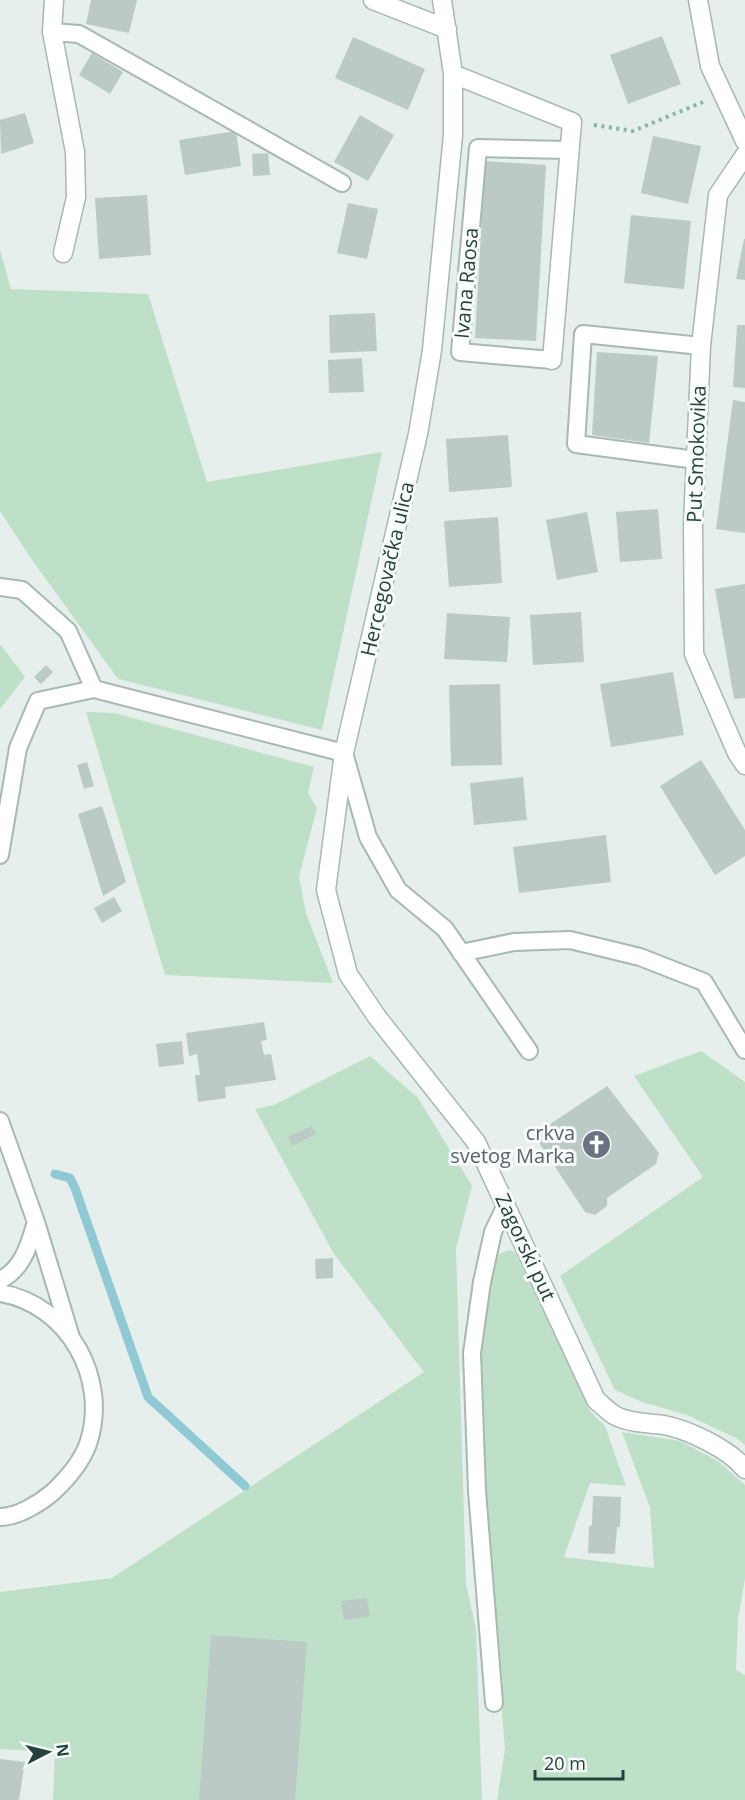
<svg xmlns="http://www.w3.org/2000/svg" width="745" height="1800" font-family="'Open Sans',sans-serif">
	<rect width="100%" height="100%" fill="#e6efeb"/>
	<path fill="#bfe0c8" d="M0,250L11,289L148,294L207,482L382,452L322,730L118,679L30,557L0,511Z
		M0,644L25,677L0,709Z
		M86,712L114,713L314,767L308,793L317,808L299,877L306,913L333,983L165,975Z
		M701,1051L745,1082V1445L738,1439L687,1415L642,1402L615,1390L560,1276L703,1177L634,1076Z
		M370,1056L418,1098L472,1186L456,1249L466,1584L476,1629L482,1800H53L55,1752L0,1749V1592L112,1578L424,1372L334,1254L255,1109L274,1105Z
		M509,1250L515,1252L520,1262L590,1411L605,1426L626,1486L590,1483L564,1557L654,1568L650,1508L622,1432L680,1441L718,1461L745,1485V1578L738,1620L736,1670L745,1675V1800H497L505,1749L486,1513L480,1365L489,1279L499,1254Z"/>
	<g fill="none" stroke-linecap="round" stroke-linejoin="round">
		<path stroke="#8ec9d4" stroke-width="9" d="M55,1174L70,1178L75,1188L148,1397L245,1486"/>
	</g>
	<path fill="#bbcac4" d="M91,0H137L129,33L86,24Z
		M662,36L681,84L628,104L610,55Z
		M353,37L425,69L408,110L335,78Z
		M92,53L123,72L110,94L79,75Z
		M25,113L34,143L1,154L0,120Z
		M360,115L394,135L368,181L334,162Z
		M236,131L241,166L185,175L179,140Z
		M653,136L701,146L688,204L641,193Z
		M268,153L270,175L253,176L252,154Z
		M485,161L546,165L536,341L475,338Z
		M147,195L151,255L99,259L95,198Z
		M348,203L378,209L367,259L337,253Z
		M631,215L691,221L684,289L624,283Z
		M744,239H745V280L736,279Z
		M375,313L377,351L330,353L329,315Z
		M737,325H745V388L733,387Z
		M597,352L658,356L649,443L592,435Z
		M362,358L364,392L329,393L328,360Z
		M733,400L745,402V533L716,529Z
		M508,435L512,487L449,492L446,439Z
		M658,509L662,559L620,562L616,512Z
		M587,512L598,572L557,580L546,520Z
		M498,517L502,583L449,587L444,521Z
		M745,584V698L734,699L715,589Z
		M581,612L584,662L533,665L530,615Z
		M447,613L510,617L507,662L444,659Z
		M46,665L53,672L41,684L34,677Z
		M673,672L684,735L611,747L600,684Z
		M500,684L502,765L451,766L449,685Z
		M701,760L745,830V856L715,875L660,786Z
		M87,762L94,786L84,789L77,765Z
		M523,777L527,820L474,825L470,783Z
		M102,806L126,882L103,896L78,814Z
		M606,835L611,882L519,893L513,847Z
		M114,897L122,911L102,923L94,908Z
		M264,1022L267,1040L261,1041L264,1055L271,1054L276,1080L225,1087L226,1098L198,1102L195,1075H200L197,1054L189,1056L186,1033Z
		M182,1041L184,1064L159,1067L156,1044Z
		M607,1086L659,1153L656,1164L607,1198V1206L595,1215L585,1212L534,1135Z
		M312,1126L316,1134L292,1146L288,1137Z
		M333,1258V1278L316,1279L315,1259Z
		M593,1496L621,1497L620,1527H617L615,1554L588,1553L589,1526L592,1525Z
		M367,1598L370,1616L344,1620L341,1601Z
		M211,1635L307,1642L295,1800H199Z
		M0,1759L25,1762L19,1800H0Z"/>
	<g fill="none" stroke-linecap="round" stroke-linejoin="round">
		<defs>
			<path id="lane" d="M52,32L79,34L342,183
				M552,360L460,352L478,148L569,150
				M696,460L576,444L583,334L701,346
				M0,587L22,590L68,631L94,689
				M0,855L18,748L38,701L94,689L344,753L368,837L398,890L445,929L529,1051
				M461,953L514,942L570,940L640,957L704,982L745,1050
				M0,1121L36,1222L70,1334
				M0,1280C23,1269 29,1245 36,1222
				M0,1293C68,1304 110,1379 88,1444C81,1463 67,1479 53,1492C40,1503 18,1517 0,1517
				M494,1703L477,1491L472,1353L482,1282L493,1232L506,1205"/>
			<path id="street" d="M54,0L52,32L75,152L76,197L63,253
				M373,0L447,29
				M442,0L453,74V135L432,350L418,434L344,753L326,890L348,974L377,1017L476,1142L596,1400C602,1405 608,1411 614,1415C629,1423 647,1423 664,1425C689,1430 729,1449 745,1469
				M698,0L710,66L745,141
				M453,74L572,122L552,360
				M745,155L718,195L701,346L693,524L694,654L737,753L745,765"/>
		</defs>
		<use href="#lane" stroke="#a8b8b2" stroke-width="20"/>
		<use href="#street" stroke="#a8b8b2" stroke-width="21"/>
		<path stroke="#86b3a5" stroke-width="4" stroke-dasharray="3 4.5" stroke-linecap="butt" d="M594,125L633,131L703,102"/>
		<use href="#lane" stroke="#fff" stroke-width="16"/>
		<use href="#street" stroke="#fff" stroke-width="18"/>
	</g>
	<defs>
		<symbol id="church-disc" viewBox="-11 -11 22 22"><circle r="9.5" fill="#6b7280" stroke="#f7fbf9"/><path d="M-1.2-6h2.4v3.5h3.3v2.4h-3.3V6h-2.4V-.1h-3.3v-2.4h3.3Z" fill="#fff"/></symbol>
	</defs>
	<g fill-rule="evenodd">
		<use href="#church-disc" x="580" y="1128" width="33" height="33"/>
	</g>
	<g text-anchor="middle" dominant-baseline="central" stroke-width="6" stroke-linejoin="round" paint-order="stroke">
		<g font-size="20" fill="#24423a" stroke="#f7fbf9">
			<text transform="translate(466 283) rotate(-85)">Ivana Raosa</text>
			<text transform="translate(696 454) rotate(-88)">Put Smokovika</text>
			<text transform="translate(387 569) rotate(-77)">Hercegovačka ulica</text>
			<text transform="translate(526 1247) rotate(65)">Zagorski put</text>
		</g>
		<g font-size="20" fill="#5b616d" stroke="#f7fbf9" text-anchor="end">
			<text x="575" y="1132">crkva<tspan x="575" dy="23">svetog Marka</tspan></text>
		</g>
	</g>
	<g transform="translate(48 1752) rotate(83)" stroke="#f7fbf9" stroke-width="4.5" paint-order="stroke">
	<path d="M0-4.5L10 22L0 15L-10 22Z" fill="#24423a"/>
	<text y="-9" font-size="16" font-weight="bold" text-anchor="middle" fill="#24423a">N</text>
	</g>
	<path d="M535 1770v9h88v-9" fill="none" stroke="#24423a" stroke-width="3"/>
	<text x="544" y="1770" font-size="18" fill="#24423a" stroke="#f7fbf9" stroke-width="4.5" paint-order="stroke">20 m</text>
</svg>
